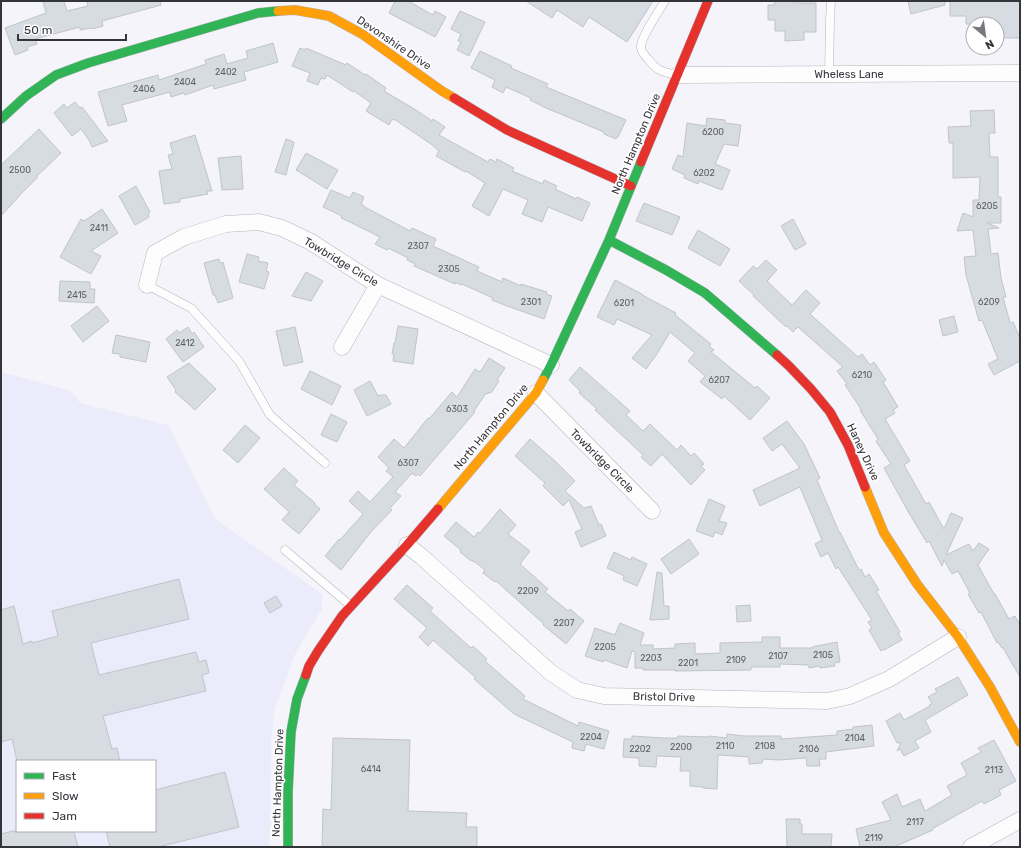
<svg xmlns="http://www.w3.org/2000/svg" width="1021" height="848" font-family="Rubik,sans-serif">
	<rect width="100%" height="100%" fill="#f4f4fa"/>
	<path fill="#ebebfc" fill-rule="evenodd" d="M1,372L71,391L80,403L168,425L215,519L322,594V609L296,652L275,708L271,741L270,830L269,847H1ZM17,761H155V831H17Z"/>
	<path fill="#d7dbe2" stroke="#c1c4ca" d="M43,1H64L67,11L88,6L87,1H160L161,5L102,21L103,26L92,29L91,28L80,30V27L35,39L37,44L27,47L28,50L15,55L5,28L46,13Z
		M395,1H408L433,15L435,11L446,17L435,37L389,13Z
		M526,1H653L627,42L589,17L583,27L557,10L552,18Z
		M775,1H794V3H816V32H804V40L785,41V31H775V20H768V5H774Z
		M908,1H945V5L911,14Z
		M950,1H1020V38H999L1000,24H966V16H950Z
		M460,11L485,22L469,56L457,50L461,42L458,41L461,34L451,29Z
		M273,43L278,62L244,72L246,80L214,89L213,85L185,95L184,93L171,97L170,92L122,105L127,121L108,126L98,92L158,75L159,80L206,64L205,60L224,54L227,64L248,58L246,51Z
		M300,48L305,50L306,48L346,65L347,63L365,75L366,74L386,88L384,91L416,110L432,121L433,119L445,127L439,135L488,162L490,159L496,162L497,159L514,168L512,171L543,184L544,180L557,186L555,189L576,199L577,197L590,203L582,221L548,207L542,222L522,214L528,200L503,189L489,216L472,206L485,183L466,171L465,172L436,156L439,151L431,144L394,119V120L392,119L389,125L366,111L371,103L354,91L353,92L327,75L325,79L321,78L318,85L307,81L310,73L292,66Z
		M480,51L512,66L511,68L548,84L546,87L626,120L618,137H617L616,139L604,134V132L546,108L530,100L531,98L506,87L503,93L492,87L495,80L471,68Z
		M75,102L80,108L82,107L108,141L92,147L89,140L81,129L72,136L54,113L64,104L67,108Z
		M994,110L995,133H989L990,157H998V197H1001V223H987L999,228L988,229L991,254L998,253L1001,278L1006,297H1003L1010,323L1013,322L1020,338V361L994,375L988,364L998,359L982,320L979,321L966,275L964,257L976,256L973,230L957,231L963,213L973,217V200H979L980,177L953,178V143H949L948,127L971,126L970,111Z
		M707,118L725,120V123L741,125L738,146L724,144L715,164L730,170L722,190L699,181L698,184L684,178L685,175L672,169L678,155L683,157L687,123L706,126Z
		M39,129L61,153L37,176V178L21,194L1,216V165Z
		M195,135L212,191H207L208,194L180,199V202L164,204L159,171L172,169L168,155L173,154L170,143Z
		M286,139L294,142L286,175L275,172Z
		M306,153L338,170L327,189L296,170Z
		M241,156L243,189L222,190L218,158Z
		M136,186L150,212L148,214L149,217L135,225L119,196Z
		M331,190L350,198L353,192L364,197L361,204L363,205V206L410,231L412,228L436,239L433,246L479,267L477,271L502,282L503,278L521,286V284L547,292L546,294L552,296L544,319L507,306L492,300L493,298L462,284L461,285L455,282V284L414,266L415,264L407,260L408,258L388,248L387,250L375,244L380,237L354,224L341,218L342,216L323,207Z
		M644,203L680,217L672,235L636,221Z
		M102,209L118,233L91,251L101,256L91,274L60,257L81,219L84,221Z
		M793,219L806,244L795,250L781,226Z
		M698,230L730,249L720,266L688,248Z
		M247,254L259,257L258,261L268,263L266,271L269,272L264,289L239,282Z
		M219,259L220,263L223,262L233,298L218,303L215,295H213L204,263Z
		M766,260L777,270L767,281L792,305L806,290L820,303L810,314L858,357L862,354L870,365L874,362L886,380L883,382L898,407L893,410L895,413L885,419L910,461L904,465L926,504L929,502L944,529L951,513L963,518L946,555L969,544L973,551L979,543L989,549L978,565L994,594H995L1009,619L1015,616L1020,625V677L1003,648H1002L998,642L997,643L981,612L979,613L968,594L970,593L958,571L952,574L944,560L942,566L929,541L927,543L909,513L884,468L891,464L876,441L878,439L860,410L861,409L845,385L847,384L837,371L843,367L798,327L793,332L787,326L786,327L753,296L754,295L739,281L753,266L757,269Z
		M306,272L323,281L311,301L292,296Z
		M615,280L640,293L646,297L676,313L675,315L711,344L709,346L714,350L711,352L755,388L757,386L770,398L750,420L724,396L722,399L700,382L705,376L688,361L695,353L670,332L657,354L646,369L632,358L652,335L617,319L614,325L597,317Z
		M60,281L90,282V289H95L94,303L59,301Z
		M97,306L109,321L83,342L71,326Z
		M954,316L958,332L943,336L939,320Z
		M398,326L418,329L413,364L393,361L394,354H392L394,343H395Z
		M188,327L192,334L194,332L204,347L183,362L166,339L177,330L179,333Z
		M295,327L303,362L284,366L276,331Z
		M116,335L150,342L146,362L120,357V354L112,353Z
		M489,358L505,368L497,380L499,381L491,393L489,392L488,394L486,393L474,411L475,412L420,476L418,474L416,476L412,473L395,492L401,496L390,508L392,510L370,533L341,570L325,556L339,539L340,540L363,514L349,501L358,491L370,502L393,477L386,471L389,468L378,457L394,439L404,448L428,418L429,419L452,392L457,397L475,369L480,372Z
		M189,363L216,389L195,410L175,392L176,390L167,377Z
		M580,367L630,411L626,415L643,431L650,424L677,450L681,445L691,456L694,453L704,464L701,466L705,470L691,485L662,454L651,466L641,457L643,455L595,410L597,409L579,393L580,391L569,380Z
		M310,371L341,386L332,405L301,389Z
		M370,381L378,396L381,395H386L391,404L367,416L354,390Z
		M331,414L347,422L337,442L321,435Z
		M787,421L804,444L820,478L817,480L839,532H840L859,570L861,569L865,577L869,574L879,590L876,591L900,632L898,633L902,640L884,650V649L881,651L869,630L872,628L868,622L872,620L838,567L836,569L828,553L821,557L815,544L822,540L800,487L760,506L753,490L800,468L782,444L772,451L763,438Z
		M245,425L260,438L238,463L223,450Z
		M530,439L556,462L575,481L565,491L584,508L591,506L599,525L601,524L606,536L581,547L575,532L582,529L569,500L563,506L543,486L545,483L515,456Z
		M284,468L298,481L294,485L315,503L314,504L320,509L299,534L282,520L289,512L264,489Z
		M709,499L725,506L719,521L727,523L722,535L715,532L713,537L696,531Z
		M500,509L516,525L508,534L530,551L520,564L548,589L545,592L568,611L570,609L584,621L566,644L543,625L544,624L496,581L495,582L483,573L485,570L475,562L470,560L460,552L461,550L444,536L456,522L474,537L478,532L480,533Z
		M689,539L699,554L671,574L661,559Z
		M614,552L631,560L632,557L647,564L637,586L623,580L624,576L607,568Z
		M657,572L662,573L664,606H669V619L650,620Z
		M179,579L189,619L91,643L99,675L196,652L199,662L206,660L209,673L202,675L206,691L103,716L112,749L117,748L120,761H17L12,739L1,742V610L14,606L23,644L32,641V643L58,636L52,611Z
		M407,585L433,608L430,611L471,648L473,646L487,659L485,661L525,696L523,699L578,726L579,722L609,731L604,749L586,744L584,751L572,748L573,742L514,714L474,679L476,678L433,640L428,646L419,637L427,628L394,599Z
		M276,596L282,606L270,613L264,603Z
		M750,605L751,621L737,622L736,606Z
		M620,623L644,633L640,645H653V649L675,648V644L695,643V654L720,653V643L762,642V637H780V648H812V647L837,642L840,662L834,663L835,666L820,668V666L809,668L808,665L780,664V667H751V670L675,671V670H643V668H635V652L632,651L627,668L604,660L603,662L585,656L595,628L615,635Z
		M958,677L968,695L925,720L931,732L915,741L919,748L904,756L900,749L897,751L901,743H897L886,721L900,713L904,720L930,706L929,705L932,703L928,697L937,692L935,689Z
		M872,725L874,746L826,752V759H819L820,766H807L806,758L779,760L763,759L762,763L749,764V757L718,755L717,789L703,788V787L690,786V771H680L681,757L657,756L656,767L639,766V758L623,757L624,739H632V736L664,738H678V736L709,737V736L727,738V734L744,736H781V739L837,735V731L853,729V727Z
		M333,738L410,740L408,811L467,813L466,827H477V847H322L323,809L331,810Z
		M994,740L1016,781L999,790L1001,795L984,804L982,801L932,829L933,830L894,847H860L856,829L891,820L882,802L897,794L902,807L920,799L925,811L952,795L947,786L967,775L961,763L981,752L978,748Z
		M225,772L239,827L158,847H110L106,831H155V790Z
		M786,819H800V824H802V834H832L831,847H787Z
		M13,831H74L78,847H1V834Z"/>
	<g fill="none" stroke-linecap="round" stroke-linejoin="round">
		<defs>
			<path id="lane" d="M665,1C659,11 640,38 641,48C642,53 645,56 648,59C657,71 663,72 677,75
				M829,74L830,20L831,1
				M147,285L191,308L239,361L270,415L325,463
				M285,550L351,606"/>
			<path id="street" d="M678,75L1020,73
				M147,285L155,253L184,237L226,224L259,222L282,228L311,242L378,285L551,365
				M342,347L378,285
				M536,393L652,511
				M407,545L422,557L550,672L577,690L604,696L827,701L850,696L889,679L958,637
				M971,847L1020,820"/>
			<path id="fast" d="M1,119L26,96L56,75L88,63L258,13L278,11
				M609,240L666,270L705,293L777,355
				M543,380L551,365L609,240L641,162
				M288,847V792L291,732L297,699L306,675"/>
			<path id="slow" d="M278,11L295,10L329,16L362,34L442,91L454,98
				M865,487L884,533L917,584L958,637L990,687L1020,742
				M438,509L536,393L543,380"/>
			<path id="jam" d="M454,98L507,130L631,186
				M641,162L708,1
				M777,355L789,366L811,389L830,412L848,445L865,487
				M306,675L309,666L318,651L342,616L407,545L438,509"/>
		</defs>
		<use href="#lane" stroke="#b5b5bb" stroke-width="9"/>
		<use href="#street" stroke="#b5b5bb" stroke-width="17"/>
		<use href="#fast" stroke="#b5b5bb" stroke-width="10"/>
		<use href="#slow" stroke="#b5b5bb" stroke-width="10"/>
		<use href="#jam" stroke="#b5b5bb" stroke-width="10"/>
		<use href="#lane" stroke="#fdfdfe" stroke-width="8"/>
		<use href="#street" stroke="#fdfdfe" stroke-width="16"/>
		<use href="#fast" stroke="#30b455" stroke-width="9"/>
		<use href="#slow" stroke="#ff9f0a" stroke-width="9"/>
		<use href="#jam" stroke="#e5322d" stroke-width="9"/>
	</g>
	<g text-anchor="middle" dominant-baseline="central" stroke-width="3.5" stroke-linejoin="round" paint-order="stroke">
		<g font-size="9" fill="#5d5e65">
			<text x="226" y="72">2402</text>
			<text x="185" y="82">2404</text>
			<text x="144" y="89">2406</text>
			<text x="713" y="132">6200</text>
			<text x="20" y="170">2500</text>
			<text x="704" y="173">6202</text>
			<text x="987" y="206">6205</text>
			<text x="99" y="228">2411</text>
			<text x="418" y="246">2307</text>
			<text x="449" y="269">2305</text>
			<text x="77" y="295">2415</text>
			<text x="531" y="302">2301</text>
			<text x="989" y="302">6209</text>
			<text x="624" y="303">6201</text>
			<text x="185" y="343">2412</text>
			<text x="862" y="375">6210</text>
			<text x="719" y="380">6207</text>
			<text x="457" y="409">6303</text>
			<text x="408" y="463">6307</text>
			<text x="528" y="591">2209</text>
			<text x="564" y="623">2207</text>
			<text x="605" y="647">2205</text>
			<text x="823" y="655">2105</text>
			<text x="778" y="656">2107</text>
			<text x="651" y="658">2203</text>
			<text x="736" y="660">2109</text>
			<text x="688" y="663">2201</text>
			<text x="591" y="737">2204</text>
			<text x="855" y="738">2104</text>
			<text x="725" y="746">2110</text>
			<text x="765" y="746">2108</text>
			<text x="681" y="747">2200</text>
			<text x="640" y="749">2202</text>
			<text x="809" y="749">2106</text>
			<text x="371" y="769">6414</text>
			<text x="994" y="770">2113</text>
			<text x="915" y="822">2117</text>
			<text x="874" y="838">2119</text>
		</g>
		<g font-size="11" fill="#34343b" stroke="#fff">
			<text transform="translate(394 43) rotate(34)">Devonshire Drive</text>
			<text x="849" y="74">Wheless Lane</text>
			<text transform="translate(636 144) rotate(-67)">North Hampton Drive</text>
			<text transform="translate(341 262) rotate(31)">Towbridge Circle</text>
			<text transform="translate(491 427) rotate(-50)">North Hampton Drive</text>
			<text transform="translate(863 452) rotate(65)">Haney Drive</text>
			<text transform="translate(602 461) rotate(45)">Towbridge Circle</text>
			<text transform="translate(664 697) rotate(1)">Bristol Drive</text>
			<text transform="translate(278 783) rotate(-88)">North Hampton Drive</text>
		</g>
	</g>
	<rect width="1021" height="848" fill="none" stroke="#34343b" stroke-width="4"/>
	<rect x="16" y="760" width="140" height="72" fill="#ffffff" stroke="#aeaeb1"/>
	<rect x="24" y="773" width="20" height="6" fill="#30b455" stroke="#aeaeb1"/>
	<text x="52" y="780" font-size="12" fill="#34343b">Fast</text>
	<rect x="24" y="793" width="20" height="6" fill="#ff9f0a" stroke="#aeaeb1"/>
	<text x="52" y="800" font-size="12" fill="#34343b">Slow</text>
	<rect x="24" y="813" width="20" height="6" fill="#e5322d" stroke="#aeaeb1"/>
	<text x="52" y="820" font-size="12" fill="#34343b">Jam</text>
	<g transform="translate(985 36) rotate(151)"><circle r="19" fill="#ffffff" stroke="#aeaeb1"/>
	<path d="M0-3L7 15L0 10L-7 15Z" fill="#77777e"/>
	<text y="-6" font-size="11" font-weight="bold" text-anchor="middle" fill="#34343b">N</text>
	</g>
	<path d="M18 34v6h108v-6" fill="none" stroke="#34343b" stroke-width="2"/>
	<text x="24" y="34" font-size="12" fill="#34343b" stroke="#ffffff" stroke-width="3" paint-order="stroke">50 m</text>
</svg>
